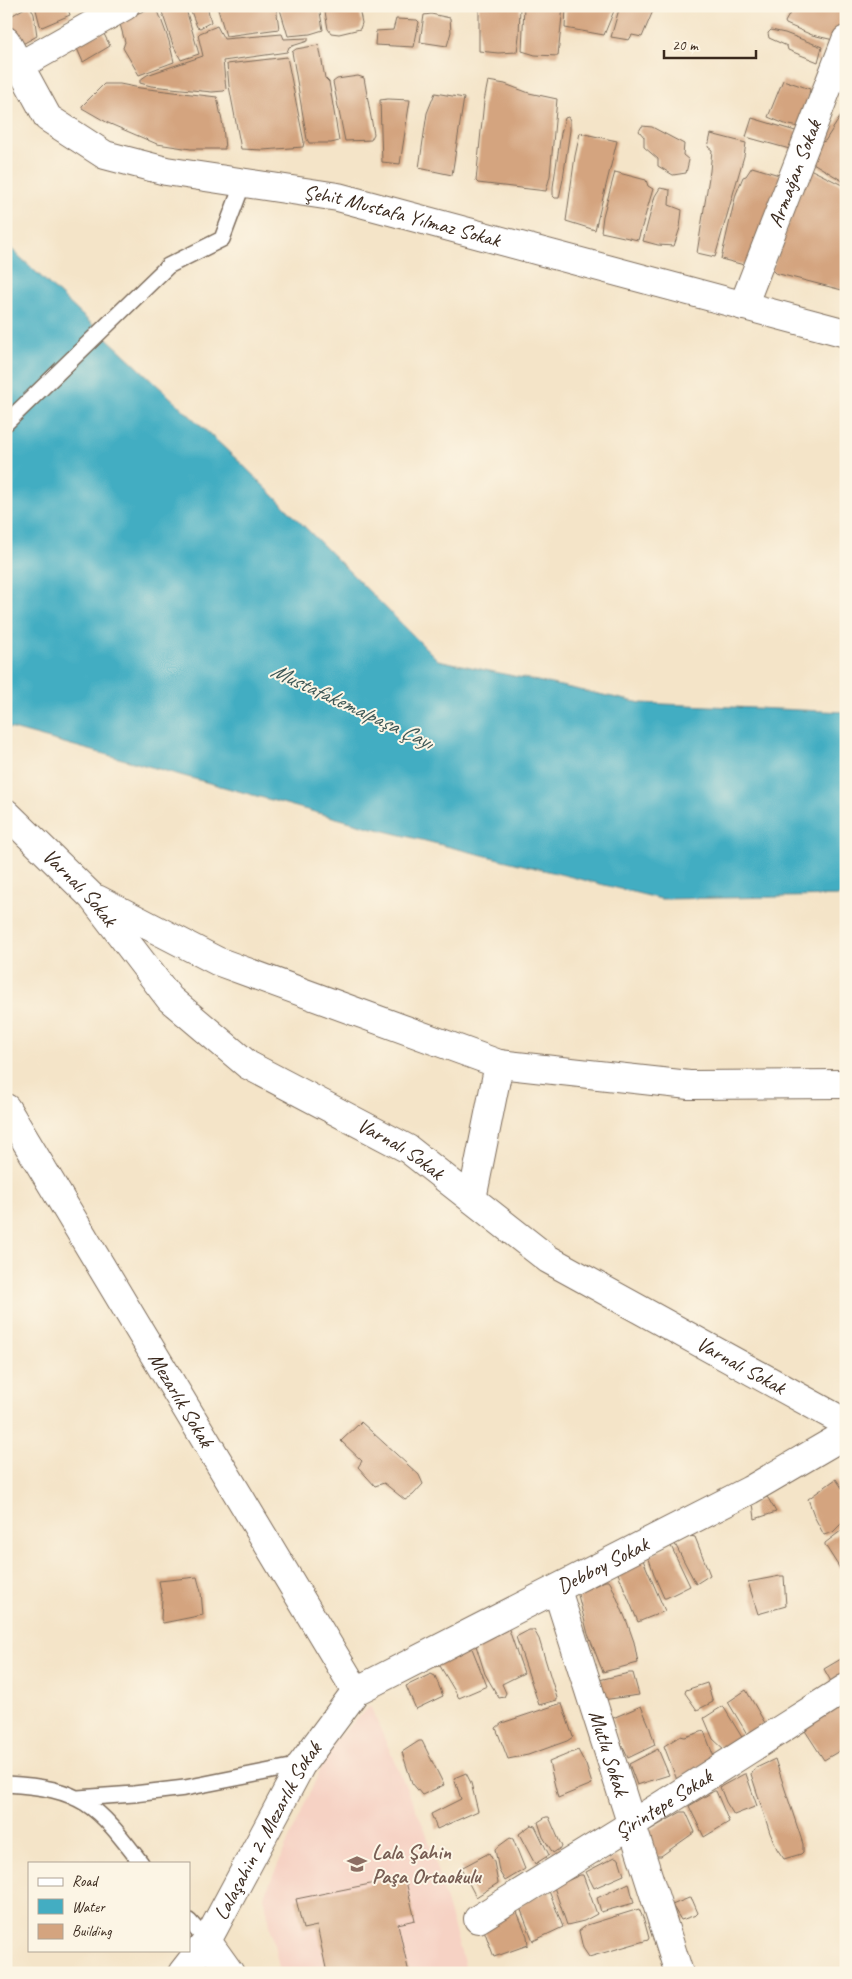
<svg xmlns="http://www.w3.org/2000/svg" width="852" height="1979" font-family="Caveat,sans-serif">
	<rect width="100%" height="100%" fill="#fcf5e5"/>
	<filter id="ink" filterUnits="userSpaceOnUse"><feTurbulence type="fractalNoise" baseFrequency=".02" numOctaves="2"/><feDisplacementMap in="SourceGraphic" scale="10" xChannelSelector="R" yChannelSelector="G"/><feConvolveMatrix kernelMatrix="1 2 1 2 8 2 1 2 1" color-interpolation-filters="sRGB"/></filter>
	<filter id="wash" filterUnits="userSpaceOnUse"><feTurbulence type="fractalNoise" baseFrequency=".0096" numOctaves="4" result="noise"/><feDisplacementMap in="SourceGraphic" scale="20" xChannelSelector="R" yChannelSelector="G"/><feGaussianBlur stdDeviation="1.12" result="paint"/><feColorMatrix in="noise" values="0 0 0 0 0 0 0 0 0 0 0 0 0 0 0 0 0 1.4 0 .05"/><feComposite in="paint" operator="in"/></filter>
	<g filter="url(#wash)">
		<rect width="100%" height="100%" fill="#f4e4c8"/>
		<path fill="#f6d2c4" d="M370,1706L426,1832L467,1973H280L264,1896L332,1743Z"/>
		<path fill="#43adc2" stroke="#3f6c70" d="M6,244L246,468L438,660L641,703L846,712V896L661,899L369,827L6,727Z"/>
		<g id="blocks">
			<path fill="#d4a47f" d="M28,6H30L34,14L37,36L19,46L6,19Z
				M35,6H67L70,15L42,27L40,25Z
				M160,6H185L199,54L181,60L173,45Z
				M189,6H207L211,22L200,28L197,27Z
				M217,6H276L279,29L226,36Z
				M279,6H319L323,30L310,34L288,36Z
				M324,6H363L360,13L362,23L360,29L339,34L331,33L328,29Z
				M479,6H520L519,36L517,52L498,53L479,51Z
				M524,6H563L558,56L535,55L522,51Z
				M566,6H616L604,35L565,28Z
				M620,6H655L642,37L632,35L629,40L611,37Z
				M794,6H846V21L838,41L812,35L786,24L785,22Z
				M153,7L157,8L169,41L174,62L139,75L123,48L125,42L120,24L122,20Z
				M431,14L450,18L451,32L447,46L420,42L424,15Z
				M396,19L417,20L419,22L414,47L375,45L376,31L393,30Z
				M217,26L224,39L282,34L284,39L308,38V41L289,47L287,52L223,61L226,89L224,91L212,92L151,86L140,83V80L147,75L203,56L198,35L200,33Z
				M771,30L785,33L822,47L818,62L788,50L787,46L769,38L768,33Z
				M103,32L110,46L83,62L75,44Z
				M319,45L325,78L329,82L339,141L331,143H309L307,139L292,52L296,49Z
				M287,57L304,142L303,147L263,150L241,149L229,86L227,64Z
				M358,76L364,78L374,134L371,140L345,141L333,82L337,79Z
				M783,80L810,89L803,128L785,124L768,117Z
				M488,81L505,84L529,93L557,99L550,176L546,191L478,183L476,181L484,101Z
				M104,84H120L140,88L217,97L223,126L225,149H191L157,144L108,123L82,108V106Z
				M435,93L464,98L452,175L419,168L427,113Z
				M388,99L410,100L400,164L382,162L380,100Z
				M846,108V183L813,163L822,142L825,141Z
				M568,117L570,120V130L563,179L559,198H555L553,196V187L561,133L565,118Z
				M752,118L802,133L797,151L746,137Z
				M642,126L652,127L684,144L683,155L689,160L686,173L673,175L658,166V159L644,147V137L639,131Z
				M580,133L617,141L595,230L566,221L575,156Z
				M711,134L746,143L744,156L715,257L697,253L710,171L712,150L708,147Z
				M752,167L786,177L752,267L721,259L736,194L743,177L746,176Z
				M810,169L846,187V291L775,273L772,270L798,197Z
				M615,172L646,180L648,186L653,189L638,240L601,232L603,216Z
				M660,188L670,190L669,205L682,210L680,228L674,246L658,245L643,241L655,196Z
				M361,1422L419,1475L423,1484L413,1495L405,1500L384,1483L375,1486L358,1467L362,1461L341,1441Z
				M836,1479L846,1494V1519L833,1532L824,1535L815,1518L808,1499Z
				M766,1497L768,1498L776,1512L755,1519L753,1503Z
				M846,1527V1578L825,1545V1543Z
				M690,1536L695,1537L710,1575L696,1584L675,1544Z
				M671,1546L690,1586L666,1598H664L655,1577L648,1556Z
				M643,1560L665,1611L638,1622L617,1571Z
				M780,1576H784L786,1606L758,1614L748,1582Z
				M197,1577L201,1592L203,1615L163,1623L161,1619L162,1598L159,1581Z
				M605,1581H609L611,1584L627,1622L634,1642L638,1663L603,1672L588,1634L578,1595L579,1593Z
				M506,1621L524,1673L502,1684L506,1693L504,1697L499,1698L485,1674L473,1636Z
				M529,1630H534L539,1639L557,1698V1700L539,1705L516,1637Z
				M469,1641L487,1686L459,1698L440,1666L433,1667Z
				M846,1656V1677L833,1685L824,1669Z
				M629,1673H633L639,1695L602,1700L599,1680Z
				M431,1674L435,1676L443,1696L416,1709L406,1686Z
				M707,1683L713,1702L697,1710L685,1693L686,1690Z
				M746,1690L765,1723L747,1734L728,1702Z
				M559,1704H562L573,1737L567,1741L528,1755L508,1759L496,1728L502,1723Z
				M846,1704V1747L824,1760L802,1726Z
				M641,1706L649,1725L655,1745L628,1758L618,1737L613,1718Z
				M723,1706L743,1739L725,1750L713,1739L704,1718Z
				M704,1731L714,1757L677,1780L664,1746L680,1736L685,1737Z
				M419,1741H422L444,1785L422,1795L412,1783L402,1752Z
				M658,1749L669,1775L637,1785L629,1764Z
				M578,1750L586,1765L592,1784L558,1798L549,1762Z
				M775,1759L803,1844V1852L801,1854L784,1859L777,1849L770,1833L751,1774L754,1769Z
				M466,1773L471,1783L478,1811L437,1829L431,1814L461,1799L454,1778Z
				M744,1774H746L757,1806L734,1815L726,1802L720,1787Z
				M714,1791H716L729,1822L704,1837L689,1806Z
				M681,1812H686L695,1832L661,1856H657L654,1853L648,1831Z
				M546,1817H549L562,1847L553,1853L543,1837L538,1822Z
				M531,1825L535,1826L549,1855L535,1864L519,1834Z
				M510,1838L513,1839L525,1869L505,1881L499,1871L495,1849Z
				M489,1853L494,1862L498,1883L476,1897L461,1868Z
				M615,1857L619,1859L624,1875L594,1888L586,1872Z
				M580,1875H583L597,1914L584,1921L567,1925L554,1887Z
				M405,1877L415,1920L398,1924L409,1973H327L317,1926L303,1929L296,1899Z
				M629,1883L634,1903L601,1912L597,1898Z
				M549,1891L563,1927L533,1941L519,1905Z
				M689,1898L692,1899L698,1913L696,1915L681,1920L672,1905Z
				M515,1907L527,1936L528,1945L494,1957L481,1922Z
				M639,1909L644,1920L649,1938L648,1940L589,1957L583,1948L579,1931L587,1925Z"/>
		</g>
	</g>
	<g filter="url(#ink)">
		<use href="#blocks" fill-opacity="0" stroke="#7c6b5a" stroke-width="1"/>
		<g fill="none" stroke-linecap="round" stroke-linejoin="round">
			<defs>
				<path id="service" d="M6,423L168,266L222,239L243,183
					M6,1784C82,1788 97,1805 141,1863
					M78,1798L134,1794L185,1788L301,1765
					M189,1921L207,1941"/>
				<g id="minor">
					<path id="s1" d="M6,41L48,118L105,155L166,171L338,197L846,333"/>
					<path d="M19,66L125,6"/>
					<path id="s2" d="M743,306L846,40"/>
					<path id="s3" d="M6,813L92,897L170,999L248,1065L408,1149L548,1259L846,1423"/>
					<path d="M97,899L217,961L499,1064L689,1085L846,1084"/>
					<path id="s4" d="M6,1108L356,1691"/>
					<path d="M472,1199L499,1064"/>
					<path id="s5" d="M557,1590L679,1973"/>
					<path id="s6" d="M478,1919L632,1824L846,1688"/>
					<path d="M182,1973L207,1941"/>
					<path id="s7" d="M230,1973L207,1941L301,1765L356,1691L750,1490L846,1434"/>
				</g>
			</defs>
			<use href="#service" stroke="#7c6b5a" stroke-width="18"/>
			<use href="#minor" stroke="#7c6b5a" stroke-width="30"/>
			<use href="#service" stroke="#fff" stroke-width="15"/>
			<use href="#minor" stroke="#fff" stroke-width="28"/>
		</g>
	</g>
	<defs>
		<symbol id="school-bare" viewBox="-9 -9 18 18"><path d="M0-5L7-2L0 1L-7-2ZM-4 1L0 2.5L4 1V4Q0 6-4 4Z" fill="#8d6e63" stroke="#fcf5e5" stroke-width="2.5" paint-order="stroke"/></symbol>
	</defs>
	<g fill-rule="evenodd">
		<use href="#school-bare" x="343" y="1850" width="28" height="28"/>
	</g>
	<g text-anchor="middle" dominant-baseline="central" stroke-width="4" stroke-linejoin="round" paint-order="stroke">
		<g font-size="21" fill="#3b2a1e" stroke="#fcf5e5">
			<text stroke="none"><textPath href="#s2" startOffset="142">Armağan Sokak</textPath></text>
			<text stroke="none"><textPath href="#s1" startOffset="459">Şehit Mustafa Yılmaz Sokak</textPath></text>
			<text stroke="none"><textPath href="#s3" startOffset="105">Varnalı Sokak</textPath></text>
			<text stroke="none"><textPath href="#s3" startOffset="525">Varnalı Sokak</textPath></text>
			<text stroke="none"><textPath href="#s3" startOffset="930">Varnalı Sokak</textPath></text>
			<text stroke="none"><textPath href="#s4" startOffset="340">Mezarlık Sokak</textPath></text>
			<text stroke="none"><textPath href="#s7" startOffset="608">Debboy Sokak</textPath></text>
			<text stroke="none"><textPath href="#s5" startOffset="171">Mutlu Sokak</textPath></text>
			<text stroke="none"><textPath href="#s6" startOffset="218">Şirintepe Sokak</textPath></text>
			<text stroke="none"><textPath href="#s7" startOffset="165">Lalaşahin 2. Mezarlık Sokak</textPath></text>
		</g>
		<g font-size="21" font-weight="bold" fill="#785e54" stroke="#fcf5e5" text-anchor="start">
			<text x="372" y="1852">Lala Şahin<tspan x="372" dy="24">Paşa Ortaokulu</tspan></text>
		</g>
		<g font-size="22" font-style="italic" fill="#3e5857" stroke="#fcf5e5">
			<text transform="translate(352 706) rotate(25)">Mustafakemalpaşa Çayı</text>
		</g>
	</g>
	<rect width="852" height="1979" fill="none" stroke="#fcf5e5" stroke-width="25"/>
	<rect x="28" y="1862" width="162" height="90" fill="#fcf5e5" stroke="#afa495"/>
	<rect x="38" y="1878" width="25" height="8" fill="#ffffff" stroke="#afa495"/>
	<text x="72" y="1886" font-size="15" fill="#3b2a1e">Road</text>
	<rect x="38" y="1899" width="25" height="15" fill="#43adc2" stroke="#afa495"/>
	<text x="72" y="1912" font-size="15" fill="#3b2a1e">Water</text>
	<rect x="38" y="1924" width="25" height="15" fill="#d4a47f" stroke="#afa495"/>
	<text x="72" y="1936" font-size="15" fill="#3b2a1e">Building</text>
	<path d="M664 50v8h92v-8" fill="none" stroke="#3b2a1e" stroke-width="2.5"/>
	<text x="672" y="50" font-size="15" fill="#3b2a1e" stroke="#fcf5e5" stroke-width="4" paint-order="stroke">20 m</text>
</svg>
